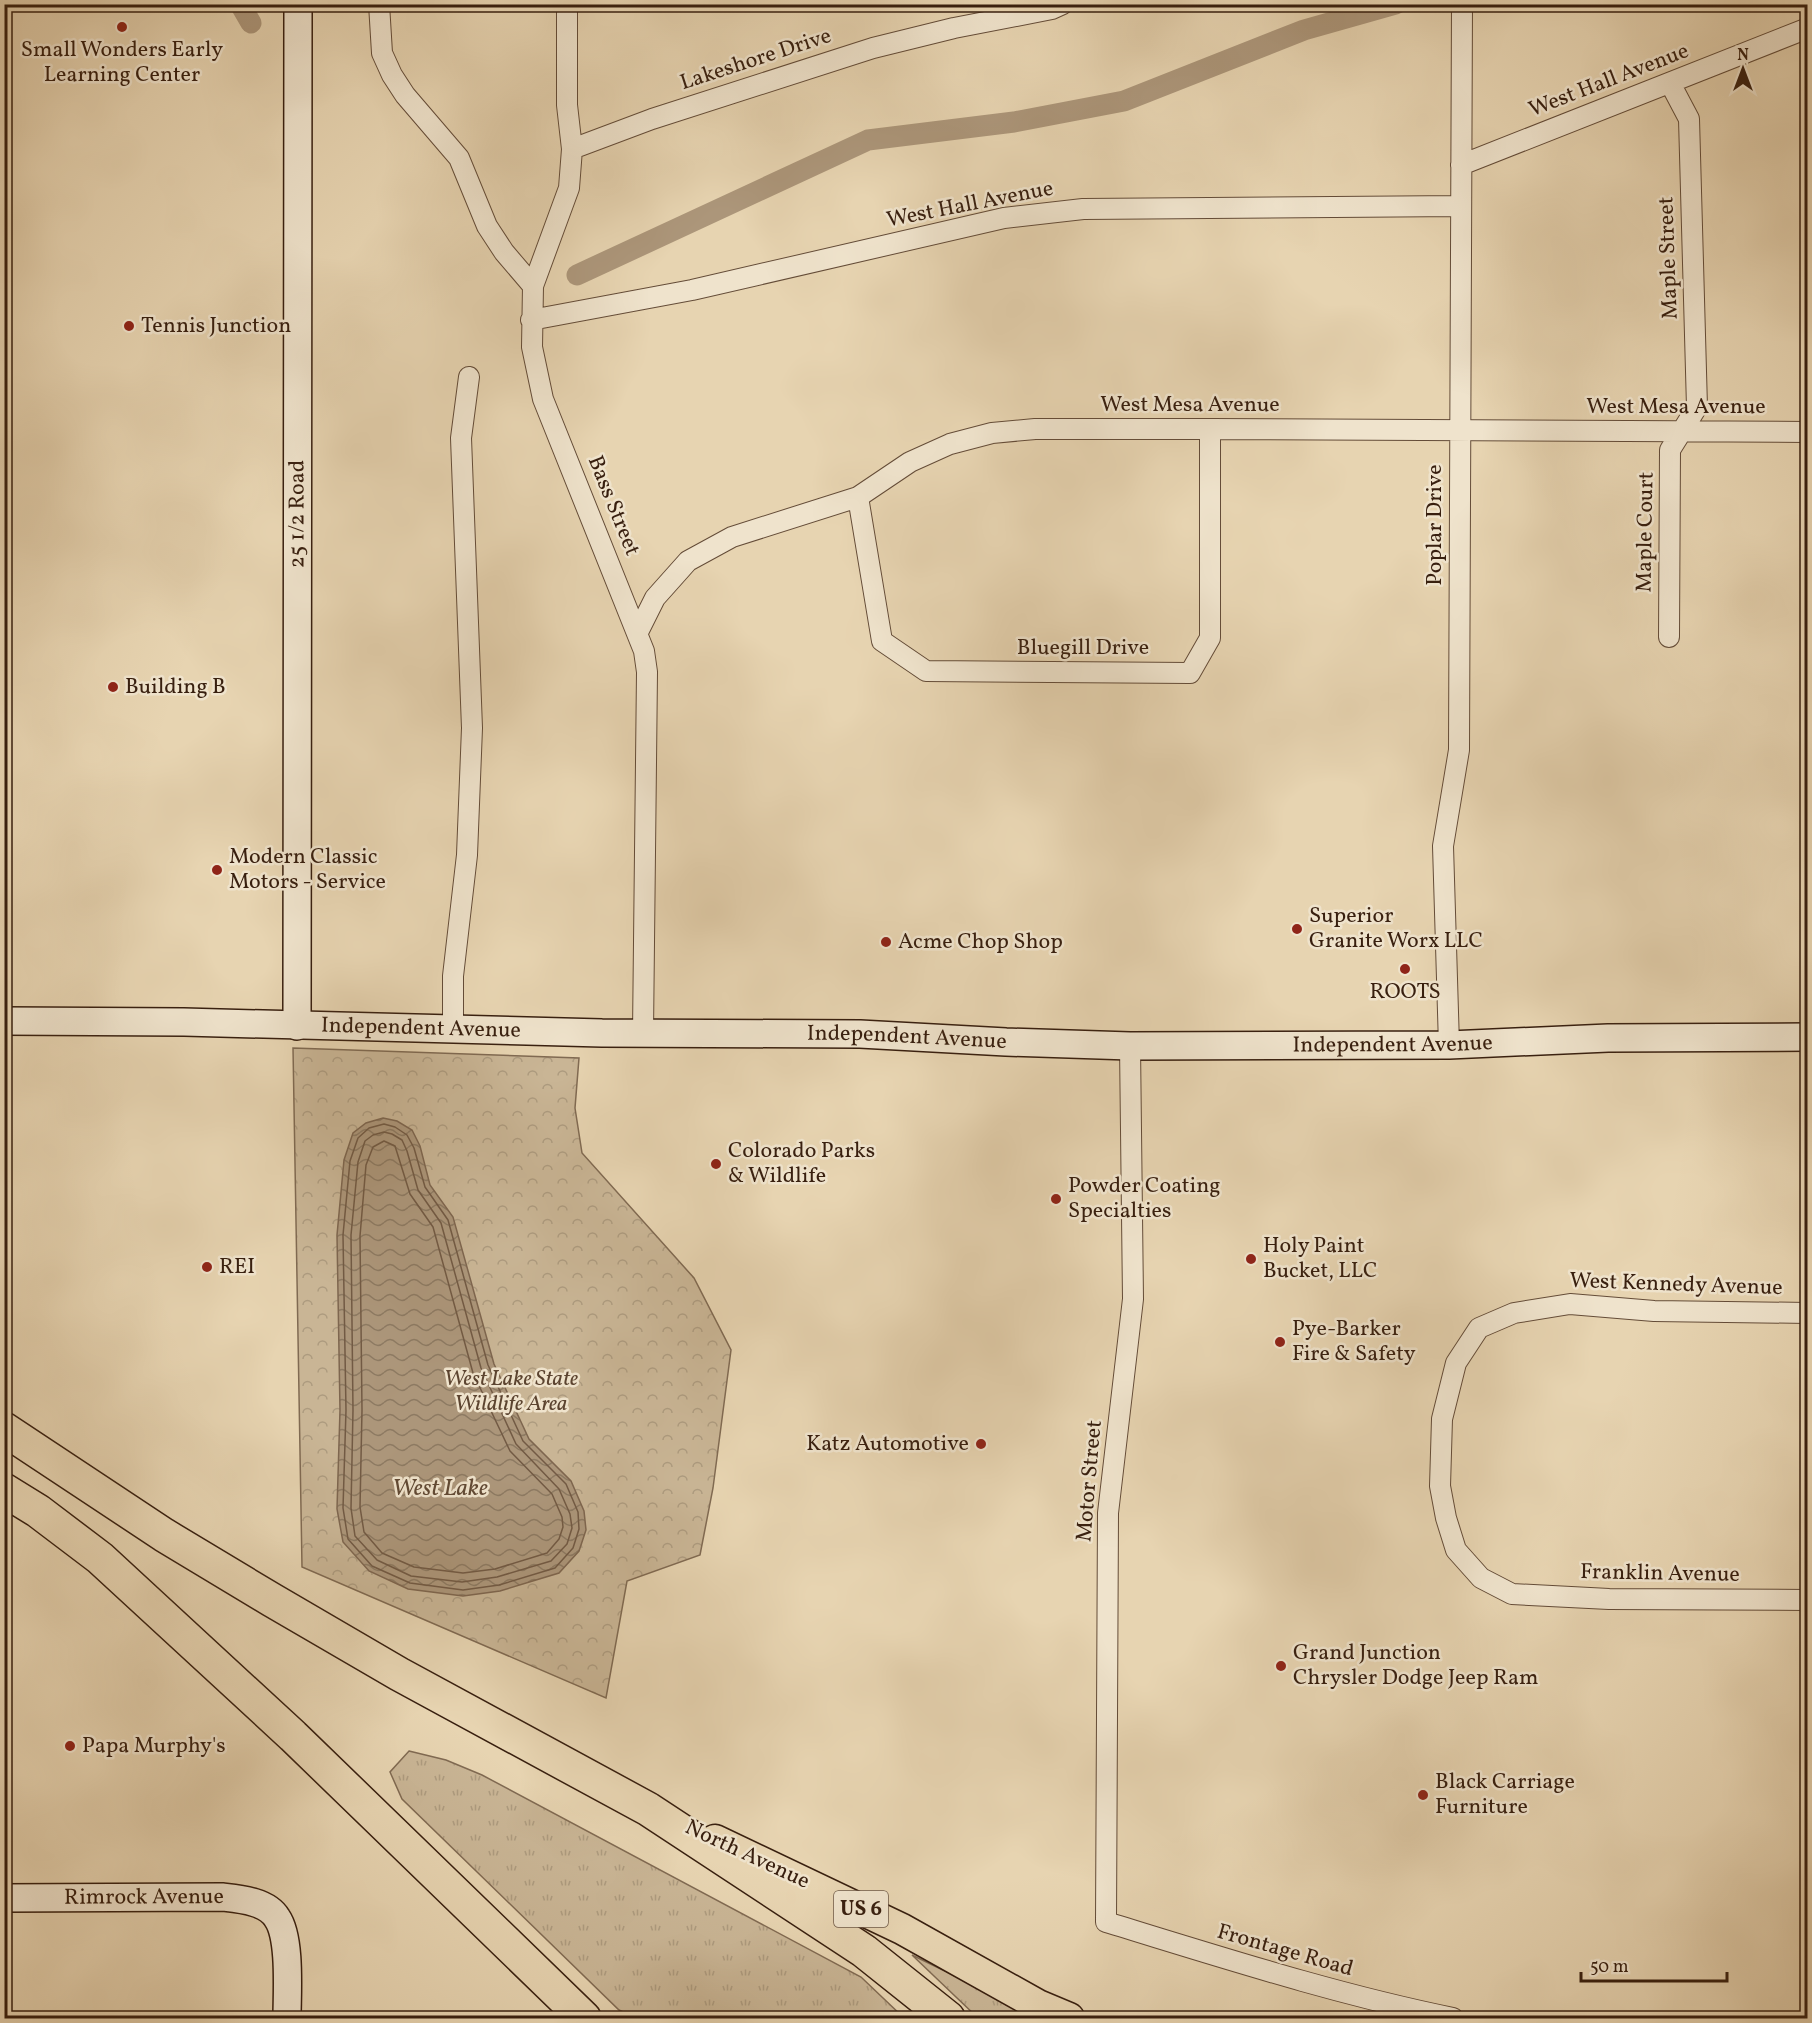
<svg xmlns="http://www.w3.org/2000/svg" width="1812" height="2023" font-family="Vollkorn,serif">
	<defs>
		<pattern id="grass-tufts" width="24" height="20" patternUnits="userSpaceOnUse" patternTransform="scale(1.5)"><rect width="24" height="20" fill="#c9b595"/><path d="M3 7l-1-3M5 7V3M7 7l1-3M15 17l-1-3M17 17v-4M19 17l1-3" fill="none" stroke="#ad9b7f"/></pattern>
		<pattern id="forest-crowns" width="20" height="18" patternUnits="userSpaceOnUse" patternTransform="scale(1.5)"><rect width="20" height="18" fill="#c9b595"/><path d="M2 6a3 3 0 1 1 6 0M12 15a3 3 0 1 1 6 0" fill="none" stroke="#ad9b7f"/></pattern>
		<pattern id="water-waves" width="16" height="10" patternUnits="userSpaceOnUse" patternTransform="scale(1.5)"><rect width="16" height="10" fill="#ac967a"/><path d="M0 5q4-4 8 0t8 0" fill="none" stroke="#8d7a62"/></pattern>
	</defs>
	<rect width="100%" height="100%" fill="#e7d4b1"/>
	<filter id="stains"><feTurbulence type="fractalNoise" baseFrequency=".00333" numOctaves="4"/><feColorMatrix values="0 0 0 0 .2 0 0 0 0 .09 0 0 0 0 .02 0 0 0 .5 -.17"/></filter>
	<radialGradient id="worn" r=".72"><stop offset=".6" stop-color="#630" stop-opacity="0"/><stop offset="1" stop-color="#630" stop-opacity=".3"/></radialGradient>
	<path fill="url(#grass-tufts)" stroke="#806a52" stroke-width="1.5" d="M409,1751L446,1760L482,1775L861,1977L904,2018H636L619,2010L402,1799L390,1772Z
		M912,1955L1041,2018H978Z"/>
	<path fill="url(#forest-crowns)" stroke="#806a52" stroke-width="1.5" d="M293,1048L579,1058L575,1108L582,1153L694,1278L731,1350L713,1488L700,1555L627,1581L606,1698L302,1567Z"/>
	<path fill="url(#water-waves)" stroke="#7e664f" stroke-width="1.5" d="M383,1118L397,1121L412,1130L420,1146L430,1185L453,1217L494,1364L529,1439L571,1481L584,1511L586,1530L579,1551L559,1573L500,1591L463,1596L408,1589L369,1571L343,1542L337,1509L340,1410L337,1235L344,1160L353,1133L366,1123Z"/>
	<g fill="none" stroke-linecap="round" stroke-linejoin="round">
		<path stroke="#725a44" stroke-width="1.5" d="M384,1124L395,1127L407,1135L414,1148L425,1187L448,1220L488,1365L523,1441L566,1484L578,1512L579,1529L573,1548L555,1568L499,1585L463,1590L410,1583L372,1566L348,1539L343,1508L346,1410L343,1235L350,1161L358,1138L369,1128Z
			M384,1132L392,1134L402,1140L407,1151L418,1190L441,1223L481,1368L516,1444L559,1489L570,1514L572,1528L567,1544L551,1561L497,1577L462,1582L411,1576L377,1560L355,1536L351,1508L353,1410L351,1235L358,1162L365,1141L373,1135Z
			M384,1141L395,1146L410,1194L433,1227L473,1373L510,1451L552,1494L562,1517L563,1527L559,1539L547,1553L495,1569L463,1573L414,1567L382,1553L364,1532L360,1507L362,1410L360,1236L366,1165L373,1147Z"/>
		<path stroke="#ac967a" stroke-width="21" d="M240,4L251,23
			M577,275L868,140L1014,122L1124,101L1304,30L1396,4"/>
		<defs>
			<path id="street" d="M379,4L382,53L392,75L405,95L459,158L487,226L504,252L533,286
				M567,4V105L572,149L569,188L533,286L532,347L543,399L644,651L647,672L643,1033
				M572,149L652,119L873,48L954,28L1052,9L1063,4
				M1461,165L1808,28
				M531,320L692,290L1004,218L1083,209L1460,206
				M858,497L882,641L926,671L1190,673L1210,638V429
				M638,632L655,598L688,561L732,537L858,497L910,462L950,444L992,433L1035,429H1210L1808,432
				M1669,637L1670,450L1697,407L1689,119L1670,83
				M453,1030V976L467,855L472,728L461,438L469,377
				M1449,1045L1443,846L1459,750L1462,4
				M1130,1046L1133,1299L1108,1513L1106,1922C1221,1957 1335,1994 1453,2018
				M1808,1313L1654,1311L1570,1304L1514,1313L1479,1328L1456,1363L1442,1419L1440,1486L1446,1518L1456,1550L1481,1578L1512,1594L1609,1599L1808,1600"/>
			<g id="secondary">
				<path id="s1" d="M4,1021L184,1022L602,1033L860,1034L1006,1042L1130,1046L1449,1045L1608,1038L1808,1037"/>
				<path id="s2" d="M297,1026L298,4"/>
				<path id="s3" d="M4,1898L222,1897C239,1899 267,1901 277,1918C291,1938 287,1993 287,2018"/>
			</g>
			<path id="primary" d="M715,1840L902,1929L1038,2005L1069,2018"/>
			<path id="highway" d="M4,1429L164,1535L272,1600L399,1674L648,1809L864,1951L948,2018
				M4,1490L38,1511L100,1558L293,1736L584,2018"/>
		</defs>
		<use href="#street" stroke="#644c38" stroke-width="22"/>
		<use href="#secondary" stroke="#381f0f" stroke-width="30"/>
		<use href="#primary" stroke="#381f0f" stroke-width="33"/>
		<use href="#highway" stroke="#381f0f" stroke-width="36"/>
		<use href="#street" stroke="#efe3cc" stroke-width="20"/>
		<use href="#secondary" stroke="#efe3cc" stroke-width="27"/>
		<use href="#primary" stroke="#e7d4b1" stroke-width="30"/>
		<use href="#highway" stroke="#e7d4b1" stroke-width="33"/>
	</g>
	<g fill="#8f2418" stroke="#efe3cc" stroke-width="2">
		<circle cx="122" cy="27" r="6"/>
		<circle cx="129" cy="326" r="6"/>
		<circle cx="113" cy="687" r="6"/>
		<circle cx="217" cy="870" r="6"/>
		<circle cx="1297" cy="929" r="6"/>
		<circle cx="886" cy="942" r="6"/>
		<circle cx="1405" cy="969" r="6"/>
		<circle cx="716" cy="1164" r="6"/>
		<circle cx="1056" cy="1199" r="6"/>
		<circle cx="1251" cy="1259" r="6"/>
		<circle cx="207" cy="1267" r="6"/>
		<circle cx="1280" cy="1342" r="6"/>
		<circle cx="981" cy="1444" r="6"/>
		<circle cx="1281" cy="1666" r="6"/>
		<circle cx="70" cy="1746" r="6"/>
		<circle cx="1423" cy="1795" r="6"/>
	</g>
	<g text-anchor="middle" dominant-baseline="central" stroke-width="5" stroke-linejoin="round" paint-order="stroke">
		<rect fill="#efe3cc" stroke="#6f5a48" stroke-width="1.5" x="834" y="1891" width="54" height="36" rx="4.5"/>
		<g font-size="21" font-weight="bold" fill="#381f0f">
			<text x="861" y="1909">US 6</text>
		</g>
		<g font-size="22" fill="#381f0f" stroke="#efe3cc" text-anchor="start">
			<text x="122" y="50" text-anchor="middle">Small Wonders Early<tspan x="122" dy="25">Learning Center</tspan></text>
			<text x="141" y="326">Tennis Junction</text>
			<text x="125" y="687">Building B</text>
			<text x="229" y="857">Modern Classic<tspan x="229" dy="25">Motors - Service</tspan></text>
			<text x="1309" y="916">Superior<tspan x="1309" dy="25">Granite Worx LLC</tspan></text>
			<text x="898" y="942">Acme Chop Shop</text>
			<text x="1405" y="992" text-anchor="middle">ROOTS</text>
			<text x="728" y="1151">Colorado Parks<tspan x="728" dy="25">&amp; Wildlife</tspan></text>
			<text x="1068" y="1186">Powder Coating<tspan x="1068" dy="25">Specialties</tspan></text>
			<text x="1263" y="1246">Holy Paint<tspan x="1263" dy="25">Bucket, LLC</tspan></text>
			<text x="219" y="1267">REI</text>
			<text x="1292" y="1329">Pye-Barker<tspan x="1292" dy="25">Fire &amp; Safety</tspan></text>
			<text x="969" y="1444" text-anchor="end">Katz Automotive</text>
			<text x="1293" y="1653">Grand Junction<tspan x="1293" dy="25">Chrysler Dodge Jeep Ram</tspan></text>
			<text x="82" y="1746">Papa Murphy's</text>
			<text x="1435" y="1782">Black Carriage<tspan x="1435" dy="25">Furniture</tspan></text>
		</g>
		<g font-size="22" fill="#381f0f" stroke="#efe3cc">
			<text transform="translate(756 60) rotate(-18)">Lakeshore Drive</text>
			<text transform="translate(1609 81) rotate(-21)">West Hall Avenue</text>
			<text transform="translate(970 205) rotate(-11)">West Hall Avenue</text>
			<text transform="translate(1669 258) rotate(-92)">Maple Street</text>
			<text x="1190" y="405">West Mesa Avenue</text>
			<text x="1676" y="407">West Mesa Avenue</text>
			<text transform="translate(613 506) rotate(68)">Bass Street</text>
			<text stroke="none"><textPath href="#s2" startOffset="512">25 1/2 Road</textPath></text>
			<text transform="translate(1435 525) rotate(-90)">Poplar Drive</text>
			<text transform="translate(1646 532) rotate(-89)">Maple Court</text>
			<text x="1083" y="648">Bluegill Drive</text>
			<text stroke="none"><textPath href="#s1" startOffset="417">Independent Avenue</textPath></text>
			<text stroke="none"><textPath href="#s1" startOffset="903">Independent Avenue</textPath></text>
			<text stroke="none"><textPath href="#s1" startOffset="1389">Independent Avenue</textPath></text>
			<text transform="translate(1676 1285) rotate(2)">West Kennedy Avenue</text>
			<text transform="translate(1090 1481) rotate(-85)">Motor Street</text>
			<text transform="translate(1660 1574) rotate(1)">Franklin Avenue</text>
			<text transform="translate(747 1855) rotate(25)">North Avenue</text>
			<text stroke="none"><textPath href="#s3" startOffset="140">Rimrock Avenue</textPath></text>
			<text transform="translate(1285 1951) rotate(16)">Frontage Road</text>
		</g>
		<g font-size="22" font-style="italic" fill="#5c4430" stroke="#efe3cc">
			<text x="511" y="1379">West Lake State<tspan x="511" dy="25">Wildlife Area</tspan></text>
		</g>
		<g font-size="24" font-style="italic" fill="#614934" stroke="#efe3cc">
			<text x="440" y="1489">West Lake</text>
		</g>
	</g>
	<rect width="1812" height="2023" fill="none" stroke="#e7d4b1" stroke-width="24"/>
	<rect x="6" y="6" width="1800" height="2011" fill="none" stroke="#381f0f" stroke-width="3"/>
	<rect x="12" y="12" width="1788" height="1999" fill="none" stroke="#381f0f" stroke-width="1.5"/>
	<g transform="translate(1743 69)" stroke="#efe3cc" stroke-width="4.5" paint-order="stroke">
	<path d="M0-4.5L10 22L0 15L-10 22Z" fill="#381f0f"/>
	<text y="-9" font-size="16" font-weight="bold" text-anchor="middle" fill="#381f0f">N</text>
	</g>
	<path d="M1581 1972v9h146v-9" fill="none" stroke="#381f0f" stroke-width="3"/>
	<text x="1590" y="1972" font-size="18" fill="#381f0f" stroke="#efe3cc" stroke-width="4.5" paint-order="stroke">50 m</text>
	<rect width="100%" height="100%" filter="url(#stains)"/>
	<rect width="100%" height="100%" fill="url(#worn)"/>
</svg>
